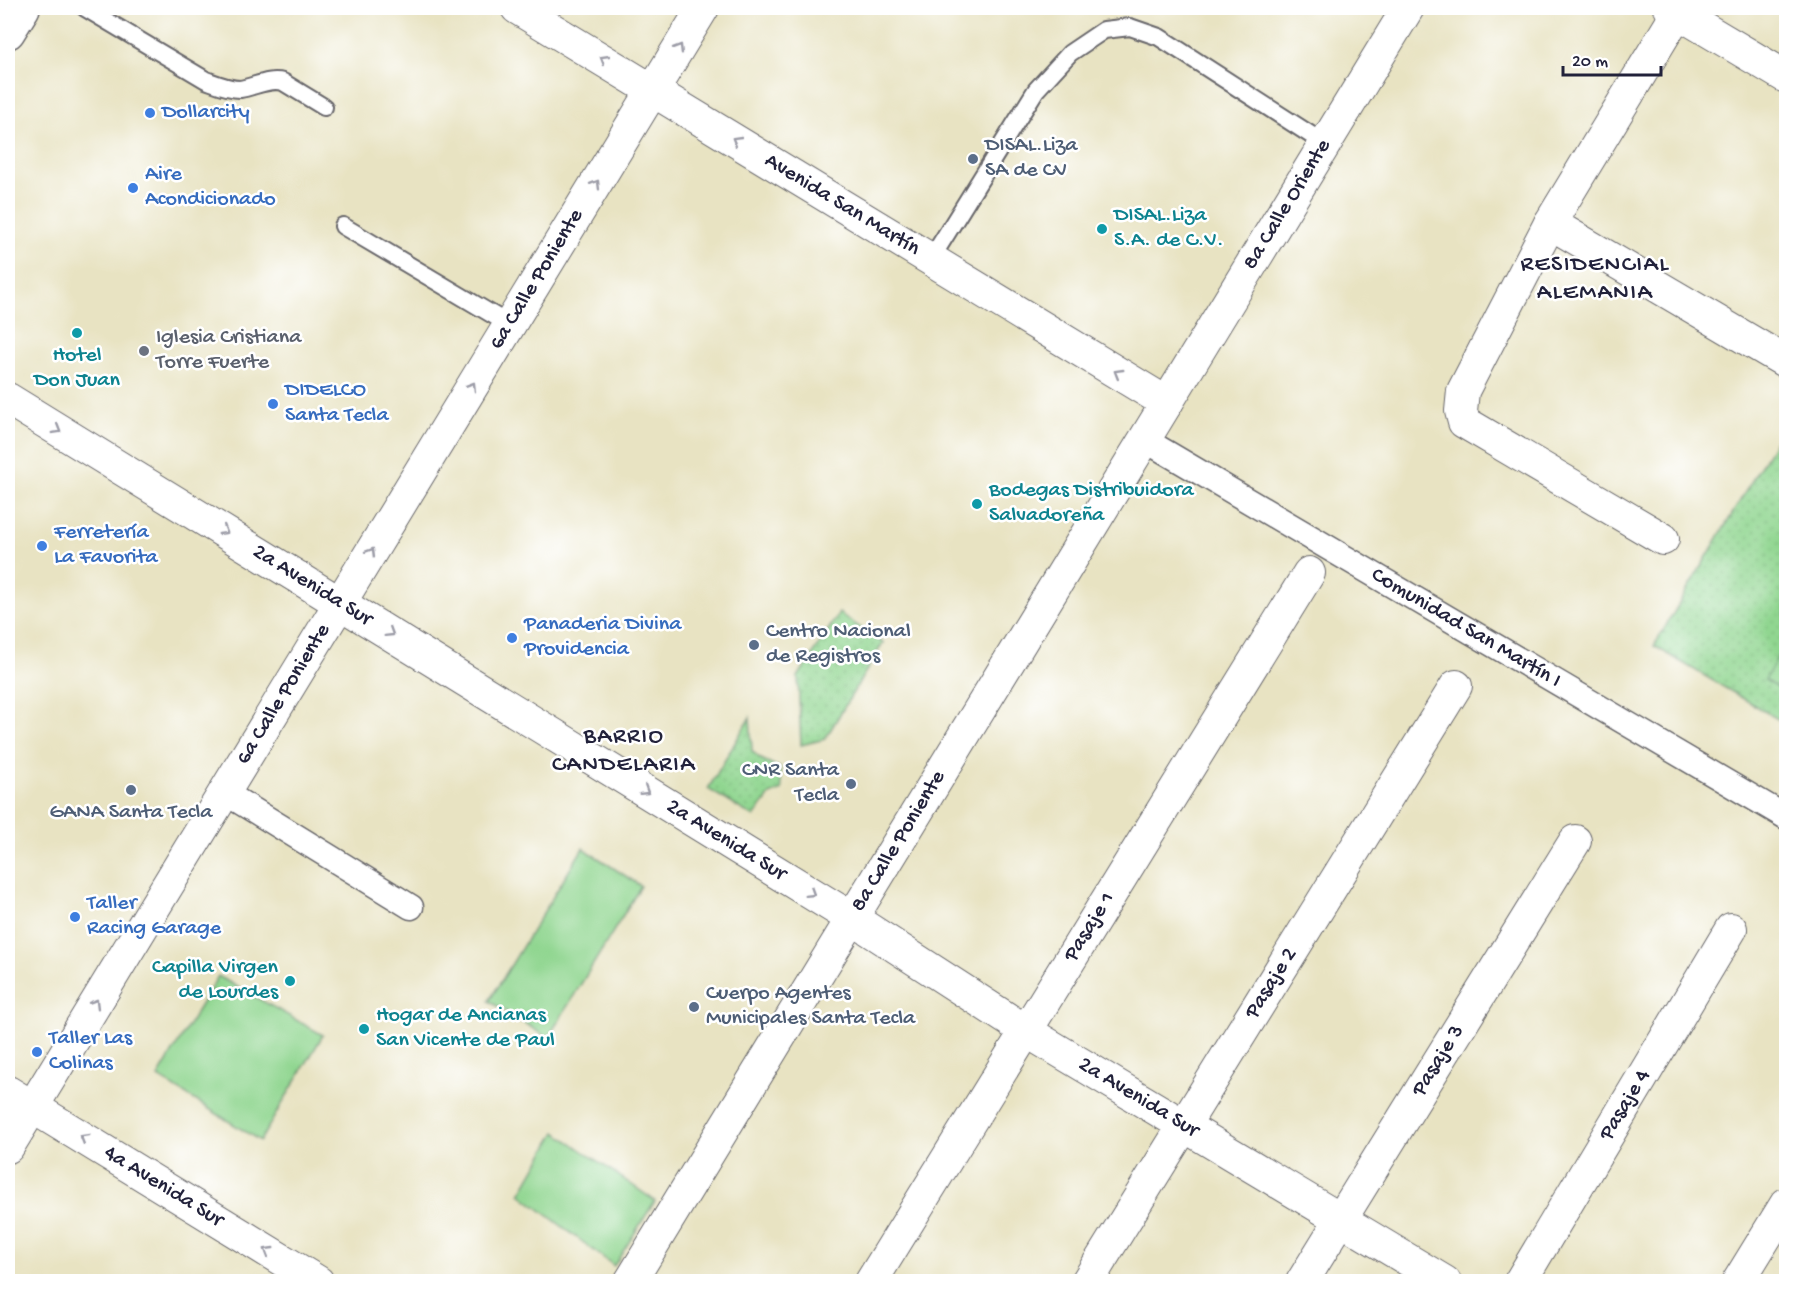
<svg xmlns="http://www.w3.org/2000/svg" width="1794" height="1289" font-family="'Gochi Hand',sans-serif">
	<defs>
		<pattern id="grass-dots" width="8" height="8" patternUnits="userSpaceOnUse" patternTransform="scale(1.5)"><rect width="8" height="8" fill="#90d690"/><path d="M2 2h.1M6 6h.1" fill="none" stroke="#7cb77d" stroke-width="1.8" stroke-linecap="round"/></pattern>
	</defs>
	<rect width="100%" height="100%" fill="#fff"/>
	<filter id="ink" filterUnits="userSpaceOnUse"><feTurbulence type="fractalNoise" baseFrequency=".0167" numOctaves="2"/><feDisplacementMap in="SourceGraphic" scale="12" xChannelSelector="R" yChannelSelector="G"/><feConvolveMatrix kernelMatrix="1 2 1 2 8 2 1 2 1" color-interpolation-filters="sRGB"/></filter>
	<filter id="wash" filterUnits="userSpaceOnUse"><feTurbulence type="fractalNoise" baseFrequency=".008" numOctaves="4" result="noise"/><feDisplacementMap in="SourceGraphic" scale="24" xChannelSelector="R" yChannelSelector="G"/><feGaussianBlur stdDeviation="1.35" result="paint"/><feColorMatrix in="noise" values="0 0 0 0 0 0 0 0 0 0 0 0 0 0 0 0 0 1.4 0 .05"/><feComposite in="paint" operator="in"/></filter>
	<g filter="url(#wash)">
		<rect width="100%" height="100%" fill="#e8e3c2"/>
		<path fill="url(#grass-dots)" stroke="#597c66" stroke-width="1.5" d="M1786,423V724L1654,646Z
			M839,613L883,643L825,739L801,745L798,677Z
			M750,717L752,751L761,759L780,768L782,790L770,795L754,817L708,789Z"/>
		<path fill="#90d690" stroke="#597c66" stroke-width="1.5" d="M1786,642V693L1765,680Z
			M583,848L641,886L548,1038L489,1001Z
			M218,976L323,1035L260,1141L158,1077Z
			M556,1132L655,1201L614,1266L520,1194Z"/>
	</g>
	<g filter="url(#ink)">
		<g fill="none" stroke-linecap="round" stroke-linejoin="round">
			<defs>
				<path id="service" d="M85,8L206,80C217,84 228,89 240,89C254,87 269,78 283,82L324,107
					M343,226L510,325
					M931,259L1036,90L1070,53L1104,30L1130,27L1159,37L1325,144"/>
				<g id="pedestrian">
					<path id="s1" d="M1145,440L1786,817"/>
					<path d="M224,792L411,907"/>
				</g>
				<g id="minor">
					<path id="s2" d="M517,8L1167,403"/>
					<path d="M1670,8L1786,77"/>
					<path d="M1550,223L1786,362"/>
					<path id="s3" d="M8,399L853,919L1026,1031L1445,1282"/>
					<path d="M1663,539L1464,422L1461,411L1463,391L1550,223L1678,12"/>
					<path id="s4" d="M8,1092L318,1282"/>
					<path id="s5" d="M8,1147L703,8"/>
					<path id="s6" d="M630,1282L1408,8"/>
					<path id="s7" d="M871,1282L1309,573"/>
					<path id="s8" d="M1087,1282L1456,686"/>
					<path id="s9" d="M1302,1282L1575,841"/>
					<path id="s10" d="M1520,1282L1731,929"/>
					<path d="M1738,1282L1786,1204"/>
				</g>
				<path id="primary" d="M8,32L23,8"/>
			</defs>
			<use href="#service" stroke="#67666a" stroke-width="20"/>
			<use href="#pedestrian" stroke="#67666a" stroke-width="27"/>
			<use href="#minor" stroke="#67666a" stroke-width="34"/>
			<use href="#primary" stroke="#67666a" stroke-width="36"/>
			<use href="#service" stroke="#fff" stroke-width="16"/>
			<use href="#pedestrian" stroke="#fff" stroke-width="24"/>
			<use href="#minor" stroke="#fff" stroke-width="32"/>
			<use href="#primary" stroke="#fff" stroke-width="33"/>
		</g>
		<defs><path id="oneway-chevron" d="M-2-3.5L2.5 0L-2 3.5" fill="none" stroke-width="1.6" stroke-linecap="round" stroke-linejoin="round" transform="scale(1.5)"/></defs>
		<g stroke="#9c9ca7">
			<use href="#oneway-chevron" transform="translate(679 48) rotate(-59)"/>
			<use href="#oneway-chevron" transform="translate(604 59) rotate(-149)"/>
			<use href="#oneway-chevron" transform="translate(736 140) rotate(-149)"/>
			<use href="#oneway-chevron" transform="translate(596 184) rotate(-59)"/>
			<use href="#oneway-chevron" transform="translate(1118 373) rotate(-149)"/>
			<use href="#oneway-chevron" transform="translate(472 386) rotate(-59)"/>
			<use href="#oneway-chevron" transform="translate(57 430) rotate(31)"/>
			<use href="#oneway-chevron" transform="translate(224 531) rotate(31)"/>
			<use href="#oneway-chevron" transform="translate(371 552) rotate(-59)"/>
			<use href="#oneway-chevron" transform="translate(390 633) rotate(32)"/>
			<use href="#oneway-chevron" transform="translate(645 791) rotate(32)"/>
			<use href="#oneway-chevron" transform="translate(811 893) rotate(32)"/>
			<use href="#oneway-chevron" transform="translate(95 1003) rotate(-59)"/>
			<use href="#oneway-chevron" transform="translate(84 1138) rotate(-149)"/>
			<use href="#oneway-chevron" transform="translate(268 1251) rotate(-149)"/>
		</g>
	</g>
	<g fill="#3f7fe0" stroke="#fff" stroke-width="2">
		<circle cx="150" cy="113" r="6"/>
		<circle cx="133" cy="188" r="6"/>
		<circle cx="273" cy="404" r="6"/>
		<circle cx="42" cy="546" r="6"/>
		<circle cx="512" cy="638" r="6"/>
		<circle cx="75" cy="917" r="6"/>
		<circle cx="37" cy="1052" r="6"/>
	</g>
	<g fill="#5c6f8a" stroke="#fff" stroke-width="2">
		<circle cx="973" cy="159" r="6"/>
		<circle cx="754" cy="645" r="6"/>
		<circle cx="851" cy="784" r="6"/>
		<circle cx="131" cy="790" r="6"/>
		<circle cx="694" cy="1007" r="6"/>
	</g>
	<g fill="#0f9aa8" stroke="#fff" stroke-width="2">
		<circle cx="1102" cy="229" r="6"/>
		<circle cx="77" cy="333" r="6"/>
		<circle cx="977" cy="504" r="6"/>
		<circle cx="290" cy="981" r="6"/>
		<circle cx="364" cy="1029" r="6"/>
	</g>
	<circle fill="#6b7280" stroke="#fff" stroke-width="2" cx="144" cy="351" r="6"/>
	<g text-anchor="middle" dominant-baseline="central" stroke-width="5" stroke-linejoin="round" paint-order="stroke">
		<g font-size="22" fill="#366cbe" stroke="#fff" text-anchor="start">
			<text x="162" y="113">Dollarcity</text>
			<text x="145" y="175">Aire<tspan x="145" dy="25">Acondicionado</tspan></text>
			<text x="285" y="391">DIDELCO<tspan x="285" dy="25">Santa Tecla</tspan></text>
			<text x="54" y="533">Ferretería<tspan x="54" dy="25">La Favorita</tspan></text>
			<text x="524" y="625">Panaderia Divina<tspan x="524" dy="25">Providencia</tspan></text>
			<text x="87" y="904">Taller<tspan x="87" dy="25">Racing Garage</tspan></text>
			<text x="49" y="1039">Taller Las<tspan x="49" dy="25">Colinas</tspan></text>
		</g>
		<g font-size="22" fill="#4e5e75" stroke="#fff" text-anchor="start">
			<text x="985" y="146">DISAL.Liza<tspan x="985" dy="25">SA de CV</tspan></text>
			<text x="766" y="632">Centro Nacional<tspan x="766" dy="25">de Registros</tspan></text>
			<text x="839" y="771" text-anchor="end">CNR Santa<tspan x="839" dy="25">Tecla</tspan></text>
			<text x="131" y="813" text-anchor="middle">GANA Santa Tecla</text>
			<text x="706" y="994">Cuerpo Agentes<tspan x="706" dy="25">Municipales Santa Tecla</tspan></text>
		</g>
		<g font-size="22" fill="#22223b" stroke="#fff">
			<text stroke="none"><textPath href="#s2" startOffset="380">Avenida San Martín</textPath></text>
			<text stroke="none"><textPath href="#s6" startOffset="1262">8a Calle Oriente</textPath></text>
			<text stroke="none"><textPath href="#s5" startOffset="1016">6a Calle Poniente</textPath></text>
			<text stroke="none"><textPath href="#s3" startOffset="357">2a Avenida Sur</textPath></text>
			<text stroke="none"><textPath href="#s1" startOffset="372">Comunidad San Martín I</textPath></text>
			<text stroke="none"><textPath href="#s5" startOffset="530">6a Calle Poniente</textPath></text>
			<text stroke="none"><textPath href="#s3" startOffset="843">2a Avenida Sur</textPath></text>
			<text stroke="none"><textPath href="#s6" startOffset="516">8a Calle Poniente</textPath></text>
			<text stroke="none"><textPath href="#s7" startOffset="417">Pasaje 1</textPath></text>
			<text stroke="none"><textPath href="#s8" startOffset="351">Pasaje 2</textPath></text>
			<text stroke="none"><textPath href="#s9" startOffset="260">Pasaje 3</textPath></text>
			<text stroke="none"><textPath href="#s3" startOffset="1329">2a Avenida Sur</textPath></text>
			<text stroke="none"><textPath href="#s10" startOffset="206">Pasaje 4</textPath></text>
			<text stroke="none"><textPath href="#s4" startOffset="182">4a Avenida Sur</textPath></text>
		</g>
		<g font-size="22" fill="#0d838f" stroke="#fff" text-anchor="start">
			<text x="1114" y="216">DISAL.Liza<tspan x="1114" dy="25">S.A. de C.V.</tspan></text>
			<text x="77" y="356" text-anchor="middle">Hotel<tspan x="77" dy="25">Don Juan</tspan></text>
			<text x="989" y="491">Bodegas Distribuidora<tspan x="989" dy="25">Salvadoreña</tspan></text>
			<text x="278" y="968" text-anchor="end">Capilla Virgen<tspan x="278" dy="25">de Lourdes</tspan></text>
			<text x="376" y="1016">Hogar de Ancianas<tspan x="376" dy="25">San Vicente de Paul</tspan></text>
		</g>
		<g font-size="22" fill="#5b616d" stroke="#fff" text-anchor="start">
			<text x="156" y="338">Iglesia Cristiana<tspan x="156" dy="25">Torre Fuerte</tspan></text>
		</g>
		<g font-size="24" letter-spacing="1.5" fill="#22223b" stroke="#fff">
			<text x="1595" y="265">RESIDENCIAL<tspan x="1595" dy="28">ALEMANIA</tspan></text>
			<text x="624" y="737">BARRIO<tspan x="624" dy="28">CANDELARIA</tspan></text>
		</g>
	</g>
	<rect width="1794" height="1289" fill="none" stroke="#fff" stroke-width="30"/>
	<path d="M1563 66v9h98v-9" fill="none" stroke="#22223b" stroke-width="3"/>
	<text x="1572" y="66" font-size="18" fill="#22223b" stroke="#ffffff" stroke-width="4.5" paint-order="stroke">20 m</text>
</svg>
